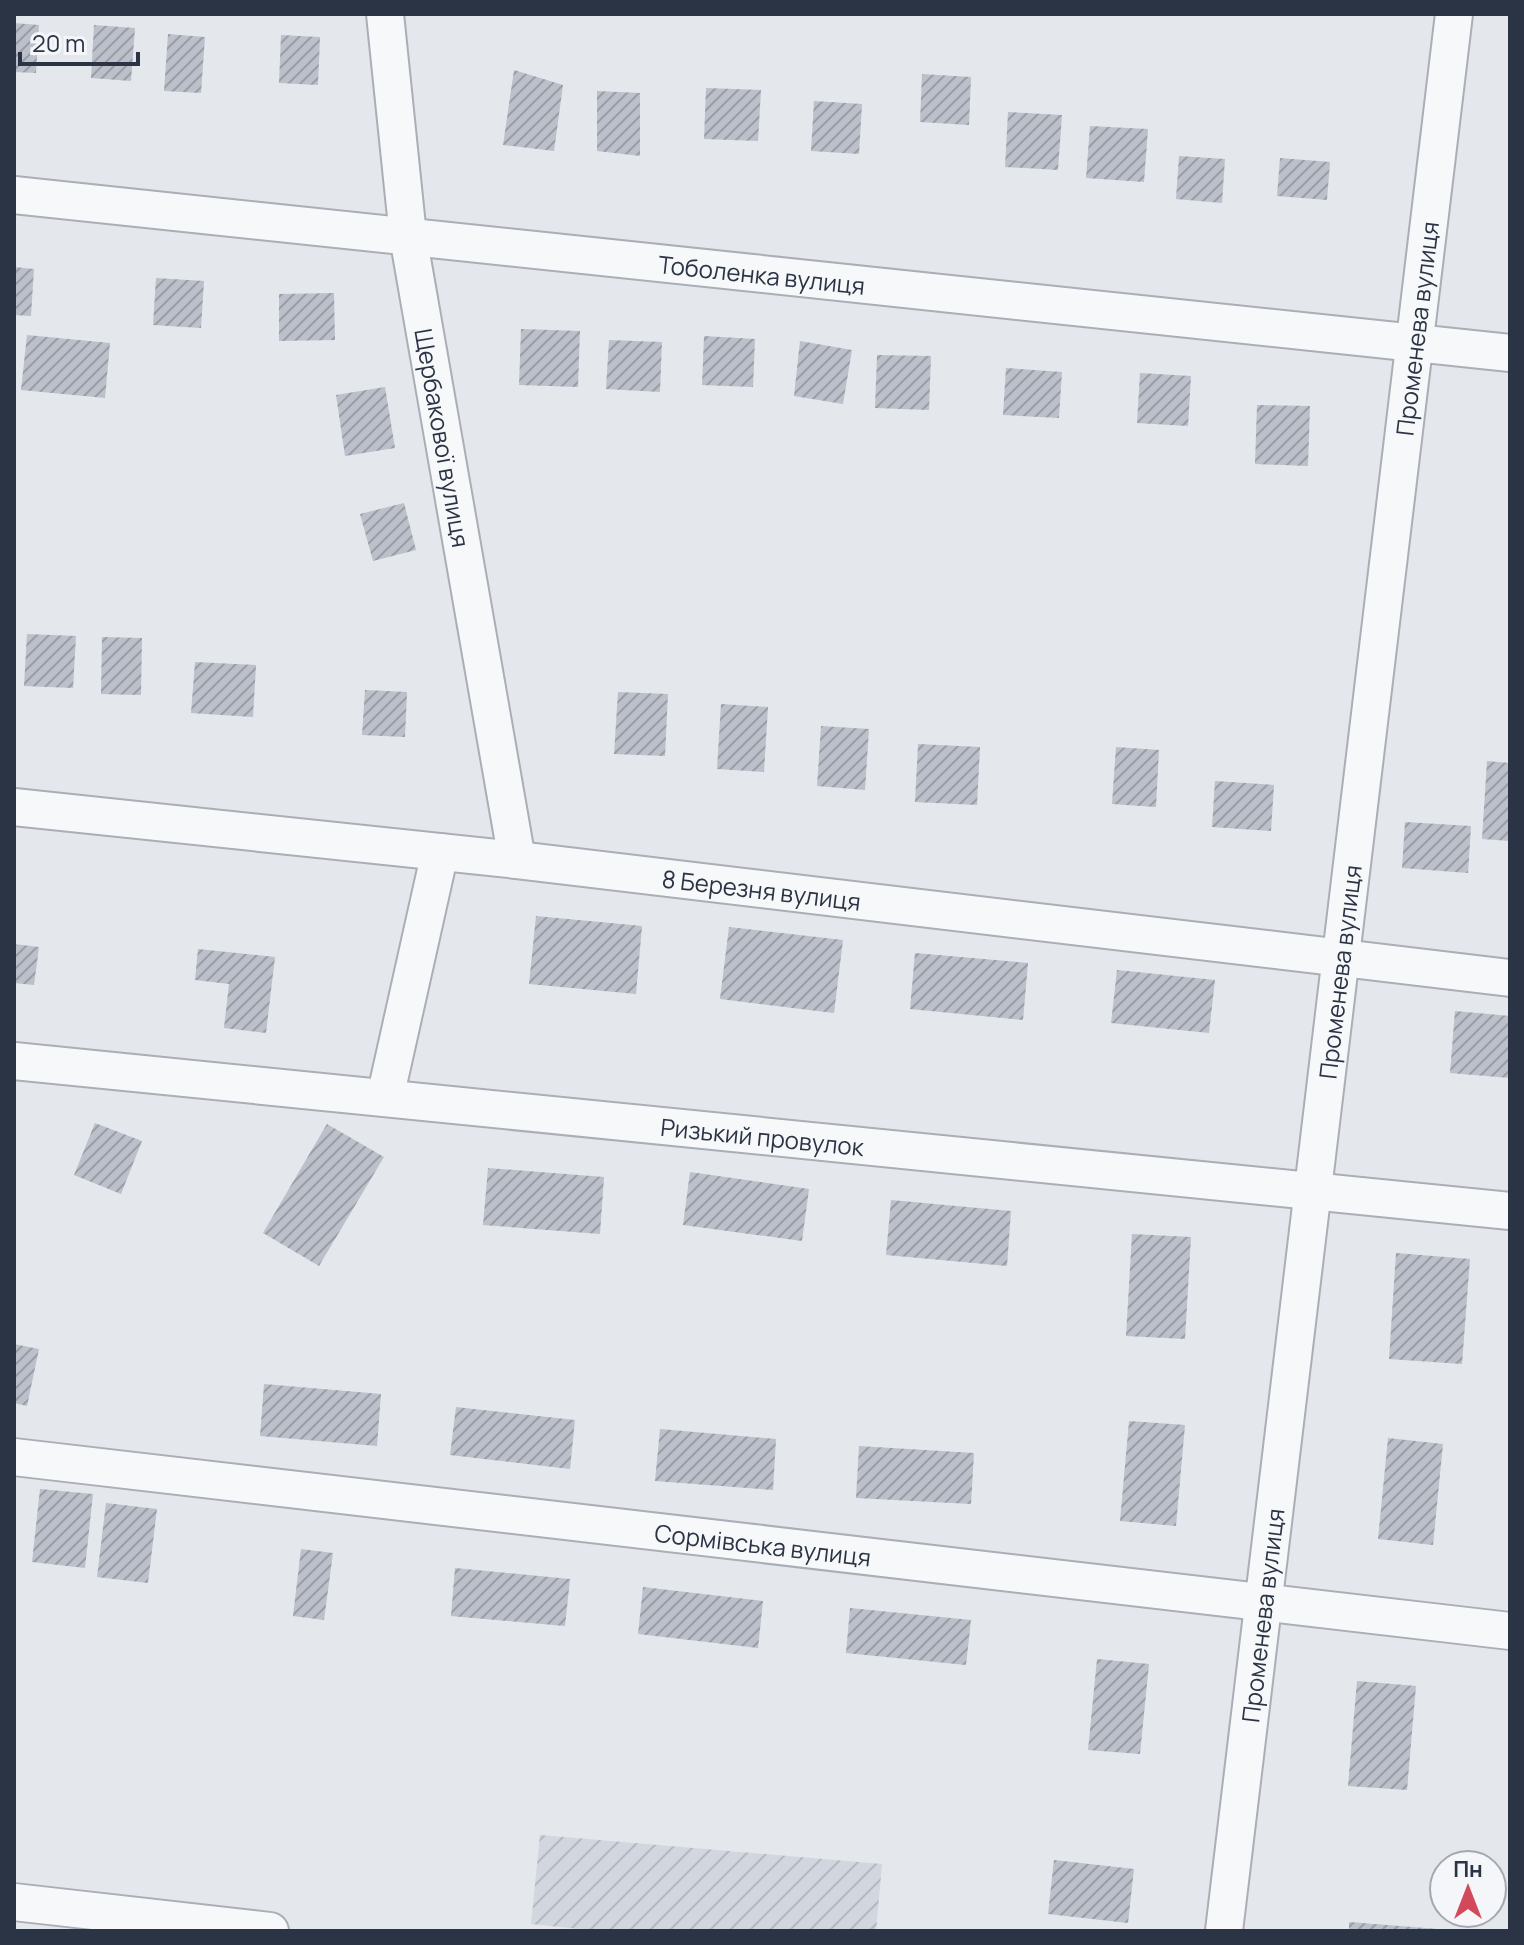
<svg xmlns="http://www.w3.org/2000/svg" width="1524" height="1945" font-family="Manrope,sans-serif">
	<defs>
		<pattern id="industrial-furrows" width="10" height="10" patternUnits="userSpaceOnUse" patternTransform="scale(2)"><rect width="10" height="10" fill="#d2d6de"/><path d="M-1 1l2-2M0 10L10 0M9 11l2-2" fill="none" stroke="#b4b8c0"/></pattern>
		<pattern id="building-hatch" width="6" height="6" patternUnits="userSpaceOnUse" patternTransform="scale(2)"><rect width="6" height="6" fill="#bbc0ca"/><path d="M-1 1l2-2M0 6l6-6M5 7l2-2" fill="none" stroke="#989da6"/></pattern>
	</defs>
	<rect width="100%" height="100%" fill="#e4e7ec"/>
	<path fill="url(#industrial-furrows)" d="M540,1835L882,1864L876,1931H599L531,1924Z"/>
	<path fill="url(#building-hatch)" d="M14,23L39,25L36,73L14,72Z
		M94,25L135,28L131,81L91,78Z
		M168,34L205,37L201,93L164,91Z
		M281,35L320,37L318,85L279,83Z
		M514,70L563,85L554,151L503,145Z
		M922,74L971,77L969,125L920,122Z
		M706,88L761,90L758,141L704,139Z
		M597,91L640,93V156L597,151Z
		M814,101L862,104L859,154L811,151Z
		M1008,112L1062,115L1058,170L1005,167Z
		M1090,126L1148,129L1144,182L1086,178Z
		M1179,156L1225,159L1222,203L1176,199Z
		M1280,158L1330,162L1327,200L1277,196Z
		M14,267L34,269L31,316L14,315Z
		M156,278L204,281L201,328L153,325Z
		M334,293L335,340L279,341V294Z
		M521,329L580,331L578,387L519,385Z
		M27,335L110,343L105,398L21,390Z
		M704,336L755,339L753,387L702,385Z
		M609,340L662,342L660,392L606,389Z
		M800,341L852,350L843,404L794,396Z
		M877,355L931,356L929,410L875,408Z
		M1006,368L1062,372L1059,418L1003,415Z
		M1140,373L1191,376L1188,426L1137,423Z
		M385,387L395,448L345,456L336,395Z
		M1257,405L1310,406L1308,466L1255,464Z
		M404,503L416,550L373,561L360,514Z
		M27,634L76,636L73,688L24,686Z
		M102,637L142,638L141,695L101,694Z
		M195,662L256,665L253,717L191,713Z
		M365,690L407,692L405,737L362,735Z
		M618,692L668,694L665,756L614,754Z
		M721,704L768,707L764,772L717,769Z
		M821,726L869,729L865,790L817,786Z
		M918,744L980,747L977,805L915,802Z
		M1116,747L1159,750L1156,807L1112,804Z
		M1487,761L1510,763V841L1482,839Z
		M1215,781L1274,785L1271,831L1212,827Z
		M1405,822L1471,826L1468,873L1402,868Z
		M536,916L642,926L636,994L529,984Z
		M729,927L843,940L834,1013L720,999Z
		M14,944L39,947L34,985L14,983Z
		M198,949L275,957L266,1033L224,1028L229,984L195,980Z
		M915,953L1028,963L1023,1020L910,1009Z
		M1117,970L1215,980L1209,1033L1111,1023Z
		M1455,1011L1510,1016V1078L1450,1073Z
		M95,1123L142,1141L121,1194L74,1175Z
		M327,1124L384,1157L319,1266L263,1233Z
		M488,1168L604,1177L600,1234L483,1225Z
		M690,1172L809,1189L802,1241L683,1225Z
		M891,1200L1011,1211L1007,1266L886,1255Z
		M1132,1234L1191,1237L1185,1339L1126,1336Z
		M1396,1253L1470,1259L1462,1364L1389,1359Z
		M14,1344L39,1349L27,1406L14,1403Z
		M264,1384L381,1394L377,1446L260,1436Z
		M456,1407L575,1420L570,1469L450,1455Z
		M1129,1421L1185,1425L1176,1526L1120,1521Z
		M660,1429L776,1439L773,1490L655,1481Z
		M1388,1438L1443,1444L1433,1545L1378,1539Z
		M859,1446L974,1453L971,1504L856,1498Z
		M40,1489L93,1494L85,1568L32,1562Z
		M106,1503L157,1509L148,1583L97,1577Z
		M301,1549L333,1553L324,1620L293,1616Z
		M455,1568L570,1579L565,1626L451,1616Z
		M643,1587L763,1601L758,1648L638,1634Z
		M850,1608L971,1620L966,1665L846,1653Z
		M1097,1659L1149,1664L1140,1754L1088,1750Z
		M1357,1681L1416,1686L1407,1790L1348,1786Z
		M1054,1860L1134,1869L1128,1923L1048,1914Z
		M1349,1922L1438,1929V1931H1349Z"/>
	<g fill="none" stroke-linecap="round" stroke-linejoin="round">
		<defs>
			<g id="street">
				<path id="s1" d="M385,14L408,236L517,860"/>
				<path id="s2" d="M14,195L1510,353"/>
				<path id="s3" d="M14,807L517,860L1510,978"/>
				<path id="s4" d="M14,1061L1510,1211"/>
				<path d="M385,1098L440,852"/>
				<path id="s5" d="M14,1457L1510,1631"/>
				<path d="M14,1902L270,1931"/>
				<path id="s6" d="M1224,1931L1454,14"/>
			</g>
		</defs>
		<use href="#street" stroke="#a9aeb7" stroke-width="40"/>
		<use href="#street" stroke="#f7f8fa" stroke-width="36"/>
	</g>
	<g text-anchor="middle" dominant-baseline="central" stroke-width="6" stroke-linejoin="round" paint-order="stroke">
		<g font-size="24" fill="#2b3445" stroke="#f4f6f9">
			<text stroke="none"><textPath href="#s2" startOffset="752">Тоболенка вулиця</textPath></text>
			<text stroke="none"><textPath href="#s6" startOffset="1614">Променева вулиця</textPath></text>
			<text stroke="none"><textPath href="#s1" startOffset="428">Щербакової вулиця</textPath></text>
			<text stroke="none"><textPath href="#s3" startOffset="752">8 Березня вулиця</textPath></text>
			<text stroke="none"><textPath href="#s6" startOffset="966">Променева вулиця</textPath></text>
			<text stroke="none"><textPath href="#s4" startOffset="752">Ризький провулок</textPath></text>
			<text stroke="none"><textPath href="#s5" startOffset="754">Сормівська вулиця</textPath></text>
			<text stroke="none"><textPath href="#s6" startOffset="318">Променева вулиця</textPath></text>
		</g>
	</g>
	<rect width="1524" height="1945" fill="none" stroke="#2b3445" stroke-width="32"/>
	<g transform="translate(1468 1889)"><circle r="38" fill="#f4f6f9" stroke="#a4a8b1" stroke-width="2"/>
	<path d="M0-6L14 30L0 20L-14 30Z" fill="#d1495b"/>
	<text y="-12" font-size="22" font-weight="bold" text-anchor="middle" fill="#2b3445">Пн</text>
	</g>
	<path d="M20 52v12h118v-12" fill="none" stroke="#2b3445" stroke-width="4"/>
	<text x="32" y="52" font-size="24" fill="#2b3445" stroke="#f4f6f9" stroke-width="6" paint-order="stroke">20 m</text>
</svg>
